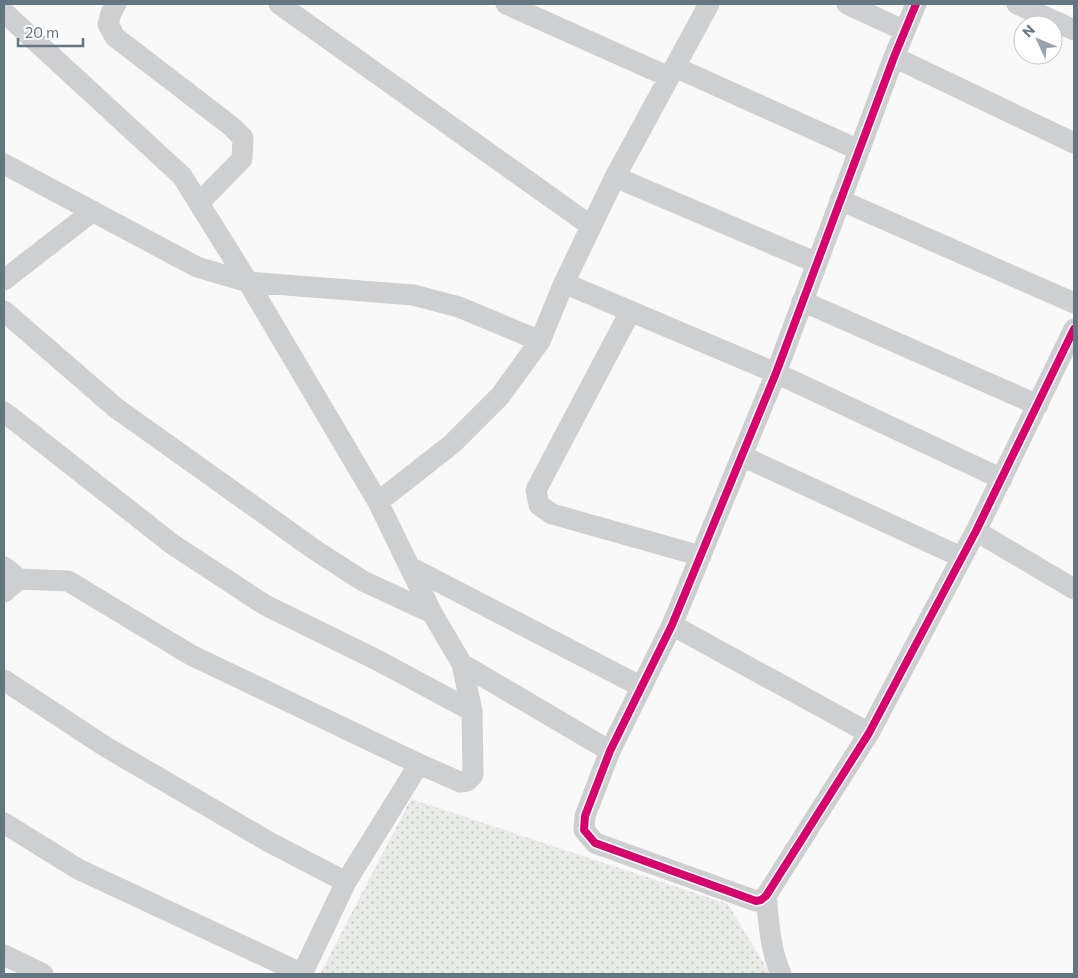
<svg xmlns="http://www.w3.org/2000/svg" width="1078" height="978" font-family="Commissioner,sans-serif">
	<defs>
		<pattern id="grass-dots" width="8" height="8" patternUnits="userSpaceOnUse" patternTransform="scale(1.25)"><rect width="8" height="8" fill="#e8ebe6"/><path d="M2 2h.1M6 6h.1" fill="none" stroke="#c0c3c0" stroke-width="1.8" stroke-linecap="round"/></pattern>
	</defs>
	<rect width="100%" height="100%" fill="#f9f9f9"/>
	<path fill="url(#grass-dots)" d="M411,799L728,904L770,974H320Z"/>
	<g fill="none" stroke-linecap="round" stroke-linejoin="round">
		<path stroke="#cecfd0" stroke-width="21" d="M116,4L111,13L108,24L115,37L231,126L243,138L242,159L199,203
			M279,4L591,226
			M506,4L669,77
			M847,4L905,31
			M916,4L894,57L776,373L672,625L610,751L585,816L584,830L595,843L756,901L761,900L766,896L869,733L976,531L1074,329
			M1017,4L1074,30
			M4,11L7,15L182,176L248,282L378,502L432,613L462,664L472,711L473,775L467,781L460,782L419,764L191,655L68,581L19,579L4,567
			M894,57L1074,143
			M675,67L859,150
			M4,164L197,267L248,282L413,295L459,307L540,341
			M615,177L817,263
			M840,200L1074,303
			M4,280L93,211
			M564,283L776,373L1002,479
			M802,301L1038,405
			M4,311L116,408L315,550L363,581L432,613
			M630,312L536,490L539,505L552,514L701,556
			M4,412L172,544L265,605L377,660L472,711
			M742,456L961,557
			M378,502L452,444L500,396L540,341L564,283L615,177L709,4
			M976,531L1074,589
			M410,567L642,687
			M4,592L19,579
			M672,625L869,733
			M462,664L610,751
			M4,680L106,747L269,842L346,882
			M4,823L78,869L303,974
			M766,896C769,922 770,950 781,974
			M4,955L43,974
			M302,974L346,882L419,764"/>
		<defs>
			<path id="cycleway" d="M916,4L894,57L776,373L672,625L610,751L585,816L584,830L595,843L756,901L761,900L766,896L869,733L976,531L1074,329"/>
		</defs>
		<use href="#cycleway" stroke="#fff" stroke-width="11"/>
		<use href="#cycleway" stroke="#d6006c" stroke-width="8"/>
	</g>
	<rect width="1078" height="978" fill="none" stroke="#657683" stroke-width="10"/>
	<g transform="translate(1038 40) rotate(314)"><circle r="24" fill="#ffffff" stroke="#c1c8cd"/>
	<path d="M0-4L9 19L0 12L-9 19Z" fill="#99a4ac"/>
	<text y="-8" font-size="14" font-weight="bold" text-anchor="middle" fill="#657683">N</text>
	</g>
	<path d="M18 38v8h65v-8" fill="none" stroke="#657683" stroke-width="2.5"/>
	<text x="25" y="38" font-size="15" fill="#657683" stroke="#ffffff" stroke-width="4" paint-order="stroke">20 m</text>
</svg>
